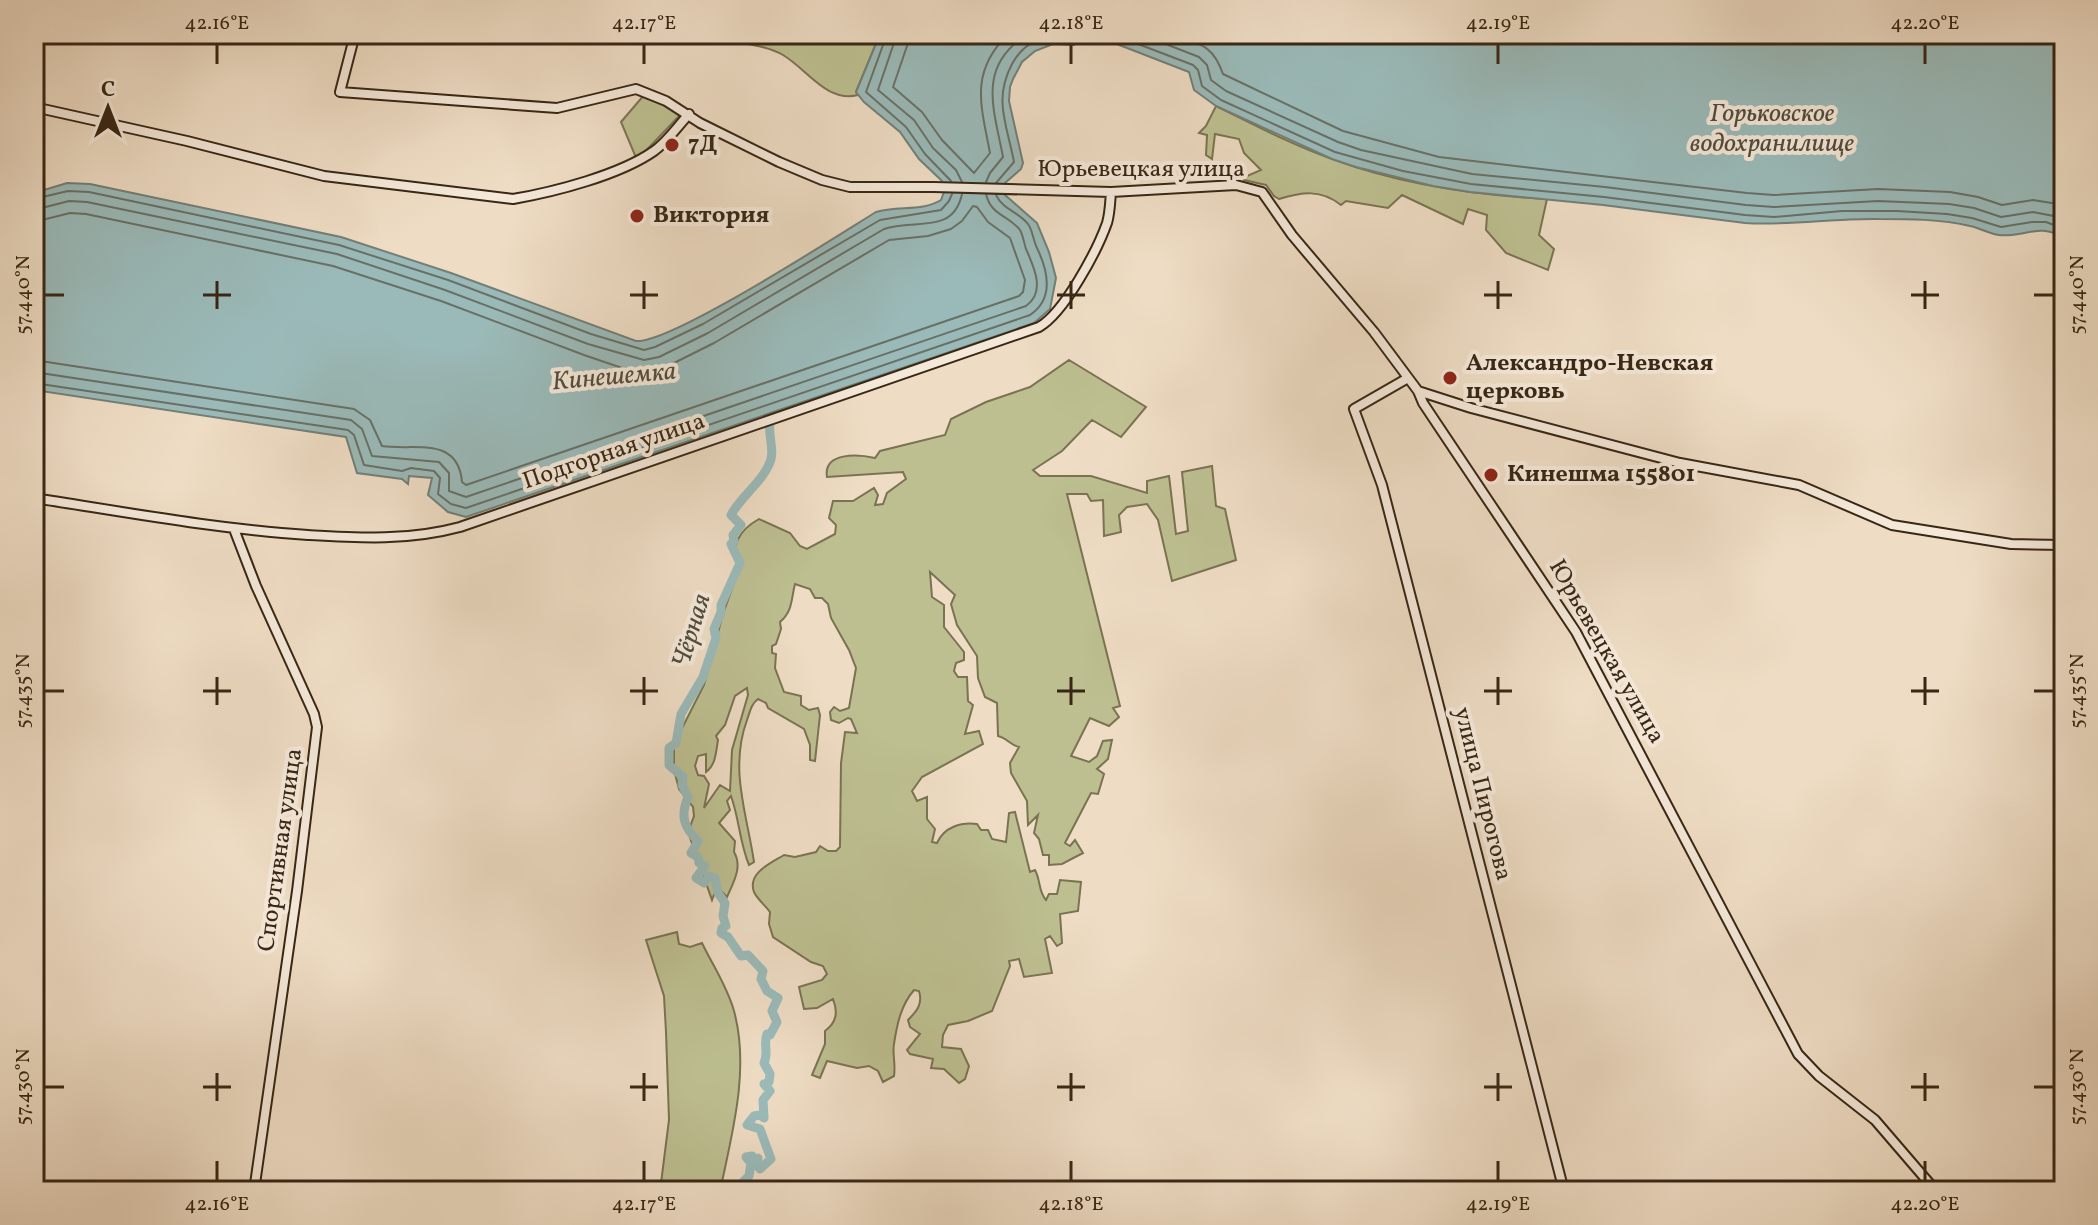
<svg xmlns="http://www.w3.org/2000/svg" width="2098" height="1225" font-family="Vollkorn,serif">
	<rect width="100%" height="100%" fill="#eedcc4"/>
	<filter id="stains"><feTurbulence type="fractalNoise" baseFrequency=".0025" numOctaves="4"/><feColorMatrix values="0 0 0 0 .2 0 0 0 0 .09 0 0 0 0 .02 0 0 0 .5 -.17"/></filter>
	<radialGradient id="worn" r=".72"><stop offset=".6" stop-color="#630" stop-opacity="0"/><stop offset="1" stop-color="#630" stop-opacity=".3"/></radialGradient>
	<path fill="#bdbf91" stroke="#7a7352" stroke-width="2" fill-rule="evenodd" d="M717,34H880L856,92L858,95C827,103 808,70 783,55C768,46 745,44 728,40V38Z
		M644,95L681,114L637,160L621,122Z
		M1216,106C1255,125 1294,146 1335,160C1403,185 1475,195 1547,199L1539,235L1554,249L1548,270L1506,253L1486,230L1487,215L1468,209L1463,224L1402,195L1388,208L1346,201L1341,205C1321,189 1302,192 1279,199L1274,196L1266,185L1244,180L1247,176L1261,170L1244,153L1239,139L1215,134L1212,159L1206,155L1207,135L1199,133L1206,126Z
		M1069,360L1146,407L1121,437L1092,420L1062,451L1033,470L1040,476H1091L1147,493V481L1169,476L1176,534L1188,531L1182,472L1212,466L1216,506L1225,509L1236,560L1172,581L1158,520L1147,504L1127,507L1119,515L1121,532L1104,536L1103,500L1091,501L1087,494H1067L1120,706L1113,708L1119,717L1109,726L1090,718L1071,756L1089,762L1097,756L1103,741L1112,740L1108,759L1097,769L1104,774L1098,794L1091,793L1065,843L1070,846L1075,840L1083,853L1062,864L1049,865V855H1043L1039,839L1034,833L1038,815L1028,825L1027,801L1011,773L1010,763L1019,747C1010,745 1007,738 998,736L997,703L985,697L978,678L977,656L957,625L951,604L955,595L930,572L932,597L944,605V627L964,652V660L956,663L954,671L958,677H967L968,701L973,705L965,734L979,731L983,744L922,777L912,791L917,801L927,797V819L935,829L932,842L937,843C944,827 961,822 977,824L981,830H988L992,839L1006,842L1009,813L1015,812L1030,872L1035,870C1041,881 1038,891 1046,900L1049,894H1057L1060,880L1081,882L1078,911L1060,914L1062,943L1057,946L1050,936L1045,939L1052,973L1024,977L1019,959L1009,961L1010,966L992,1011L968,1021L948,1025L943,1035L942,1047L961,1049L969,1066L965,1079L959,1083L944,1069L931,1068L933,1059L910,1054L907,1050L920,1034L910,1027L908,1020C917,1011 923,1004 919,991L914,990C901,1005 897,1024 894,1044C892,1053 896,1064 894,1076L883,1082L878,1071L869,1066L857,1068L827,1061L820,1078L812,1075L825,1044V1031C837,1022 838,1012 833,999L817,1008L804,1009L799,987L822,980L827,974L823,966L811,962L773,937L769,924L770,912C766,906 757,899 754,892C747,873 771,863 784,855L795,857L816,852L820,846L828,851H836L840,847L841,763L845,732L857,733L851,719L848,718L839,723L831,720L830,712L834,707L840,711L849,708L856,668L849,650L831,618L828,604L822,598H815L810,589L795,584C791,599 793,611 780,622L781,629L776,644L772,646V653L776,654L775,668L784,692L801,696V705L809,710L818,708L820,715L815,761L810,760V745L804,729L768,708L766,703L758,699C751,704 750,712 747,720C729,769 747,814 754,862L749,865C740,844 739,818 731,796L727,801L730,810L719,823L735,841L734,852C743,867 733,883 727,897L717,887L712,900L688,832L694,816L693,807L679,789L674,770V744L704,685L723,614L740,566C728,546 741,529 759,519L790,533L800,546L807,549L835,534L836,525L829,518L833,501H853L874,488L878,495L875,505L883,504L887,493L906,479L903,472L827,477C823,452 858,454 875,458L880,451L945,435L951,419L986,402L1030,387ZM747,688L748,695L732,750L730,791L720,785L704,808L709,784L704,776L698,775L695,766L698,756L706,754V772C716,765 716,751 718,740L716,736L725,725L735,696Z
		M677,932L679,944L690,947L702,943C713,966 727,986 734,1011C750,1069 732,1134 720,1191H660L669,1120L666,1032L664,996L646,940Z"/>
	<path fill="#9abab9" stroke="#737f77" stroke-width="2" d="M880,34H1078L1074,45L1053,44L1035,51L1022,62L1013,79L1010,87L1009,101L1023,163L1021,169L1005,183L1004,194L1037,223L1049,252L1056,278L1050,309L1034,323L466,517L448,512L428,495L432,478L409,476L408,484L402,479L357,473L346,437L34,390V193L67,183L90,184L341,237L451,273L636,341C670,344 837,236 876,212C897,205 922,212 941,200L944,192L942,181L919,159L900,132L864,102L856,92Z
		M1091,34H2064V238C2039,222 2024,238 1999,235C1989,234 1980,228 1970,226C1941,219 1908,219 1879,219C1834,218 1789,226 1745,223L1603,205L1470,192L1433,186L1356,167L1332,159L1216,106L1194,90L1189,72Z"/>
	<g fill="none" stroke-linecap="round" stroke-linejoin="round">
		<path stroke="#697066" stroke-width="2" d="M887,34L866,92L906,127L925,154L951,181
			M897,34L878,90L914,120L933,148L956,170L962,182
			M909,34L907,46L893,87L922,112L942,140L974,173L990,153C981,105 969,73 1008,34
			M1112,34L1193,65L1198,70L1202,86L1221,100L1335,152L1403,171L1471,184L1604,197L1745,215L1774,217L1842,211H1897L1947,214L1972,218L2001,227L2032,222H2046L2064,229
			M1140,34L1199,57L1207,65L1211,80L1226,91L1338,142L1361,150L1472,174L1605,187L1746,205L1774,207L1878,201L1949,204L1974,208L2001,217L2033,212L2064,218
			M1173,34C1200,44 1213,45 1223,74L1343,131L1439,157L1747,193L1774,195L1878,189L1950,192L1978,197L2002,205L2033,200L2064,205
			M986,182L990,173L1003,157C994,109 976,66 1028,34
			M996,183L1014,162C1007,124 993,100 1012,64C1018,53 1027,44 1039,39C1049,36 1061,38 1070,34
			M34,199L68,191L89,192L339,245L448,280L591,334L644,350L655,347L703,324L880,220L941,210L949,201L952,194
			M34,210L69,201L87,202L337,254L445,290L588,344L644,360L659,357L708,333L884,229C913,218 953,236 962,194
			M34,222L70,213L86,214L333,266L441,301L584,355L628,370L646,372L664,368L714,343L889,240L928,236L951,229L962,221L973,206L977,207L988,222L1010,238L1025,280L1023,292L1019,296L466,485L462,482C458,435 413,451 382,446L370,420L354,409L34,360
			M34,372L351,420L362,429L372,456L439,462L449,473V491L466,497L1026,306C1046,292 1034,267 1026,249C1024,243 1023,235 1020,230C1009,215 991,216 986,194
			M34,383L348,430L354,435L364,465L402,471L411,468L434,471L440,478L438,494L451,504L466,508L1030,315C1054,299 1048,271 1037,248C1033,240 1033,231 1028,224C1019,212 1003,210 996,195"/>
		<path stroke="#9abab9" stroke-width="9" d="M741,1191L742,1183L749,1176L751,1163L746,1157L752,1156L753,1161L758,1158L757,1165L760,1169L771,1159L760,1129L747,1125L754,1116L760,1115L764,1118L763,1100L770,1091L764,1084L769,1082L770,1074L764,1063C769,1053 763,1044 767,1034L770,1035L777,1022L772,1011L778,998L767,991L761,979L763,971L748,955L741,956L728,937L721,933L722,928L726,926L723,916L725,903L718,893L715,878L709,876L704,883L696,878L705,866L699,863L698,857L691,853L698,841C684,828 680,816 688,797L682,785L683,777L669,765V748L676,743L681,714L703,677L716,638L714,629L721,612V605L740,563L731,544L734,541L733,535L741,525L731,515C741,496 765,480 771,459C774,448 768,435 770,424"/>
		<defs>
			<path id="secondary" d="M355,34L340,92L557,108L636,89L666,101L700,123L779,162L822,180L850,187H934L1111,192L1236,185L1262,192L1292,235L1374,332L1418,391L1423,403L1576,632L1798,1054L1819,1076L1875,1120L1936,1191
				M34,107L187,141L324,176L513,199C554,192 620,175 654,151C667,142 678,126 689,114
				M1408,378L1354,409L1382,485L1564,1191
				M1418,391L1471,408L1680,463L1799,485L1892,525L2011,544L2064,545
				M34,498C125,512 216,529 308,535C360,538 408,541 460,527L1039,327C1064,313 1097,251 1107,223C1110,213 1110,203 1111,192
				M234,529L256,586L314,714L317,727L297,891L254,1191"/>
		</defs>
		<use href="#secondary" stroke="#382714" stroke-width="12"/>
		<use href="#secondary" stroke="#f4e8d9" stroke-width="8"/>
	</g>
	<path fill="none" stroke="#382714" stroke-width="3" d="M217,44V64M644,44V64M1071,44V64M1498,44V64M1925,44V64M217,281V309M644,281V309M1071,281V309M1498,281V309M1925,281V309M44,295H64M203,295H231M630,295H658M1057,295H1085M1484,295H1512M1911,295H1939M2034,295H2054M217,677V705M644,677V705M1071,677V705M1498,677V705M1925,677V705M44,691H64M203,691H231M630,691H658M1057,691H1085M1484,691H1512M1911,691H1939M2034,691H2054M217,1073V1101M644,1073V1101M1071,1073V1101M1498,1073V1101M1925,1073V1101M44,1087H64M203,1087H231M630,1087H658M1057,1087H1085M1484,1087H1512M1911,1087H1939M2034,1087H2054M217,1161V1181M644,1161V1181M1071,1161V1181M1498,1161V1181M1925,1161V1181"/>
	<g fill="#8f2418" stroke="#f4e8d9" stroke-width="3">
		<circle cx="672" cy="145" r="8"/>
		<circle cx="637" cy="216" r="8"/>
		<circle cx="1450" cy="378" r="8"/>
		<circle cx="1491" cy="475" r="8"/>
	</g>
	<g text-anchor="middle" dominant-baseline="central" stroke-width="8" stroke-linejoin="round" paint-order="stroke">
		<g font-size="24" font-weight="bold" fill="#382714" stroke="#f4e8d9" text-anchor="start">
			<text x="688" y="145">7Д</text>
			<text x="653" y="216">Виктория</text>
			<text x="1466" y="364">Александро-Невская<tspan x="1466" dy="28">церковь</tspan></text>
			<text x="1507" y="475">Кинешма 155801</text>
		</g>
		<g font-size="24" fill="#382714" stroke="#f4e8d9">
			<text x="1141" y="170">Юрьевецкая улица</text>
			<text transform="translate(614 452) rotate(-19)">Подгорная улица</text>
			<text transform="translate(1606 652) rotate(60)">Юрьевецкая улица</text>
			<text transform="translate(1482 794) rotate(76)">улица Пирогова</text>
			<text transform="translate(281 850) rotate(-82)">Спортивная улица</text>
		</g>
		<g font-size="26" font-style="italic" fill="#504c3d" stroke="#f4e8d9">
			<text x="1772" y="114">Горьковское<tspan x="1772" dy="30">водохранилище</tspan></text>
			<text transform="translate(614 377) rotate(-5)">Кинешемка</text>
			<text transform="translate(692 631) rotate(-73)">Чёрная</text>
		</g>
	</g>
	<rect width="2098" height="1225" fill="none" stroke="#eedcc4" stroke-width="88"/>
	<g transform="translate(108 108)" stroke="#f4e8d9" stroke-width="6" paint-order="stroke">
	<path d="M0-6L14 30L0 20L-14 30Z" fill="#382714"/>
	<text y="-12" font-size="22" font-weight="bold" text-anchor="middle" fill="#382714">С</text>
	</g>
	<rect x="44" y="44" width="2010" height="1137" fill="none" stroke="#382714" stroke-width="3"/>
	<g font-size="20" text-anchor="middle" fill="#382714">
		<text x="217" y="29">42.16°E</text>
		<text x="644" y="29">42.17°E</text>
		<text x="1071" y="29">42.18°E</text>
		<text x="1498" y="29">42.19°E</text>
		<text x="1925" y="29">42.20°E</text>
		<text transform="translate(22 295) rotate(-90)" y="7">57.440°N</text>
		<text transform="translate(2076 295) rotate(-90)" y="7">57.440°N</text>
		<text transform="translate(22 691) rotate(-90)" y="7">57.435°N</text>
		<text transform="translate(2076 691) rotate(-90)" y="7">57.435°N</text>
		<text transform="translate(22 1087) rotate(-90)" y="7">57.430°N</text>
		<text transform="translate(2076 1087) rotate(-90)" y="7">57.430°N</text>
		<text x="217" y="1210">42.16°E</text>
		<text x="644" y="1210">42.17°E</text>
		<text x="1071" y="1210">42.18°E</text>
		<text x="1498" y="1210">42.19°E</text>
		<text x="1925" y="1210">42.20°E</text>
	</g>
	<rect width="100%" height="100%" filter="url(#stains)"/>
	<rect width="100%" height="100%" fill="url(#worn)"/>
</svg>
